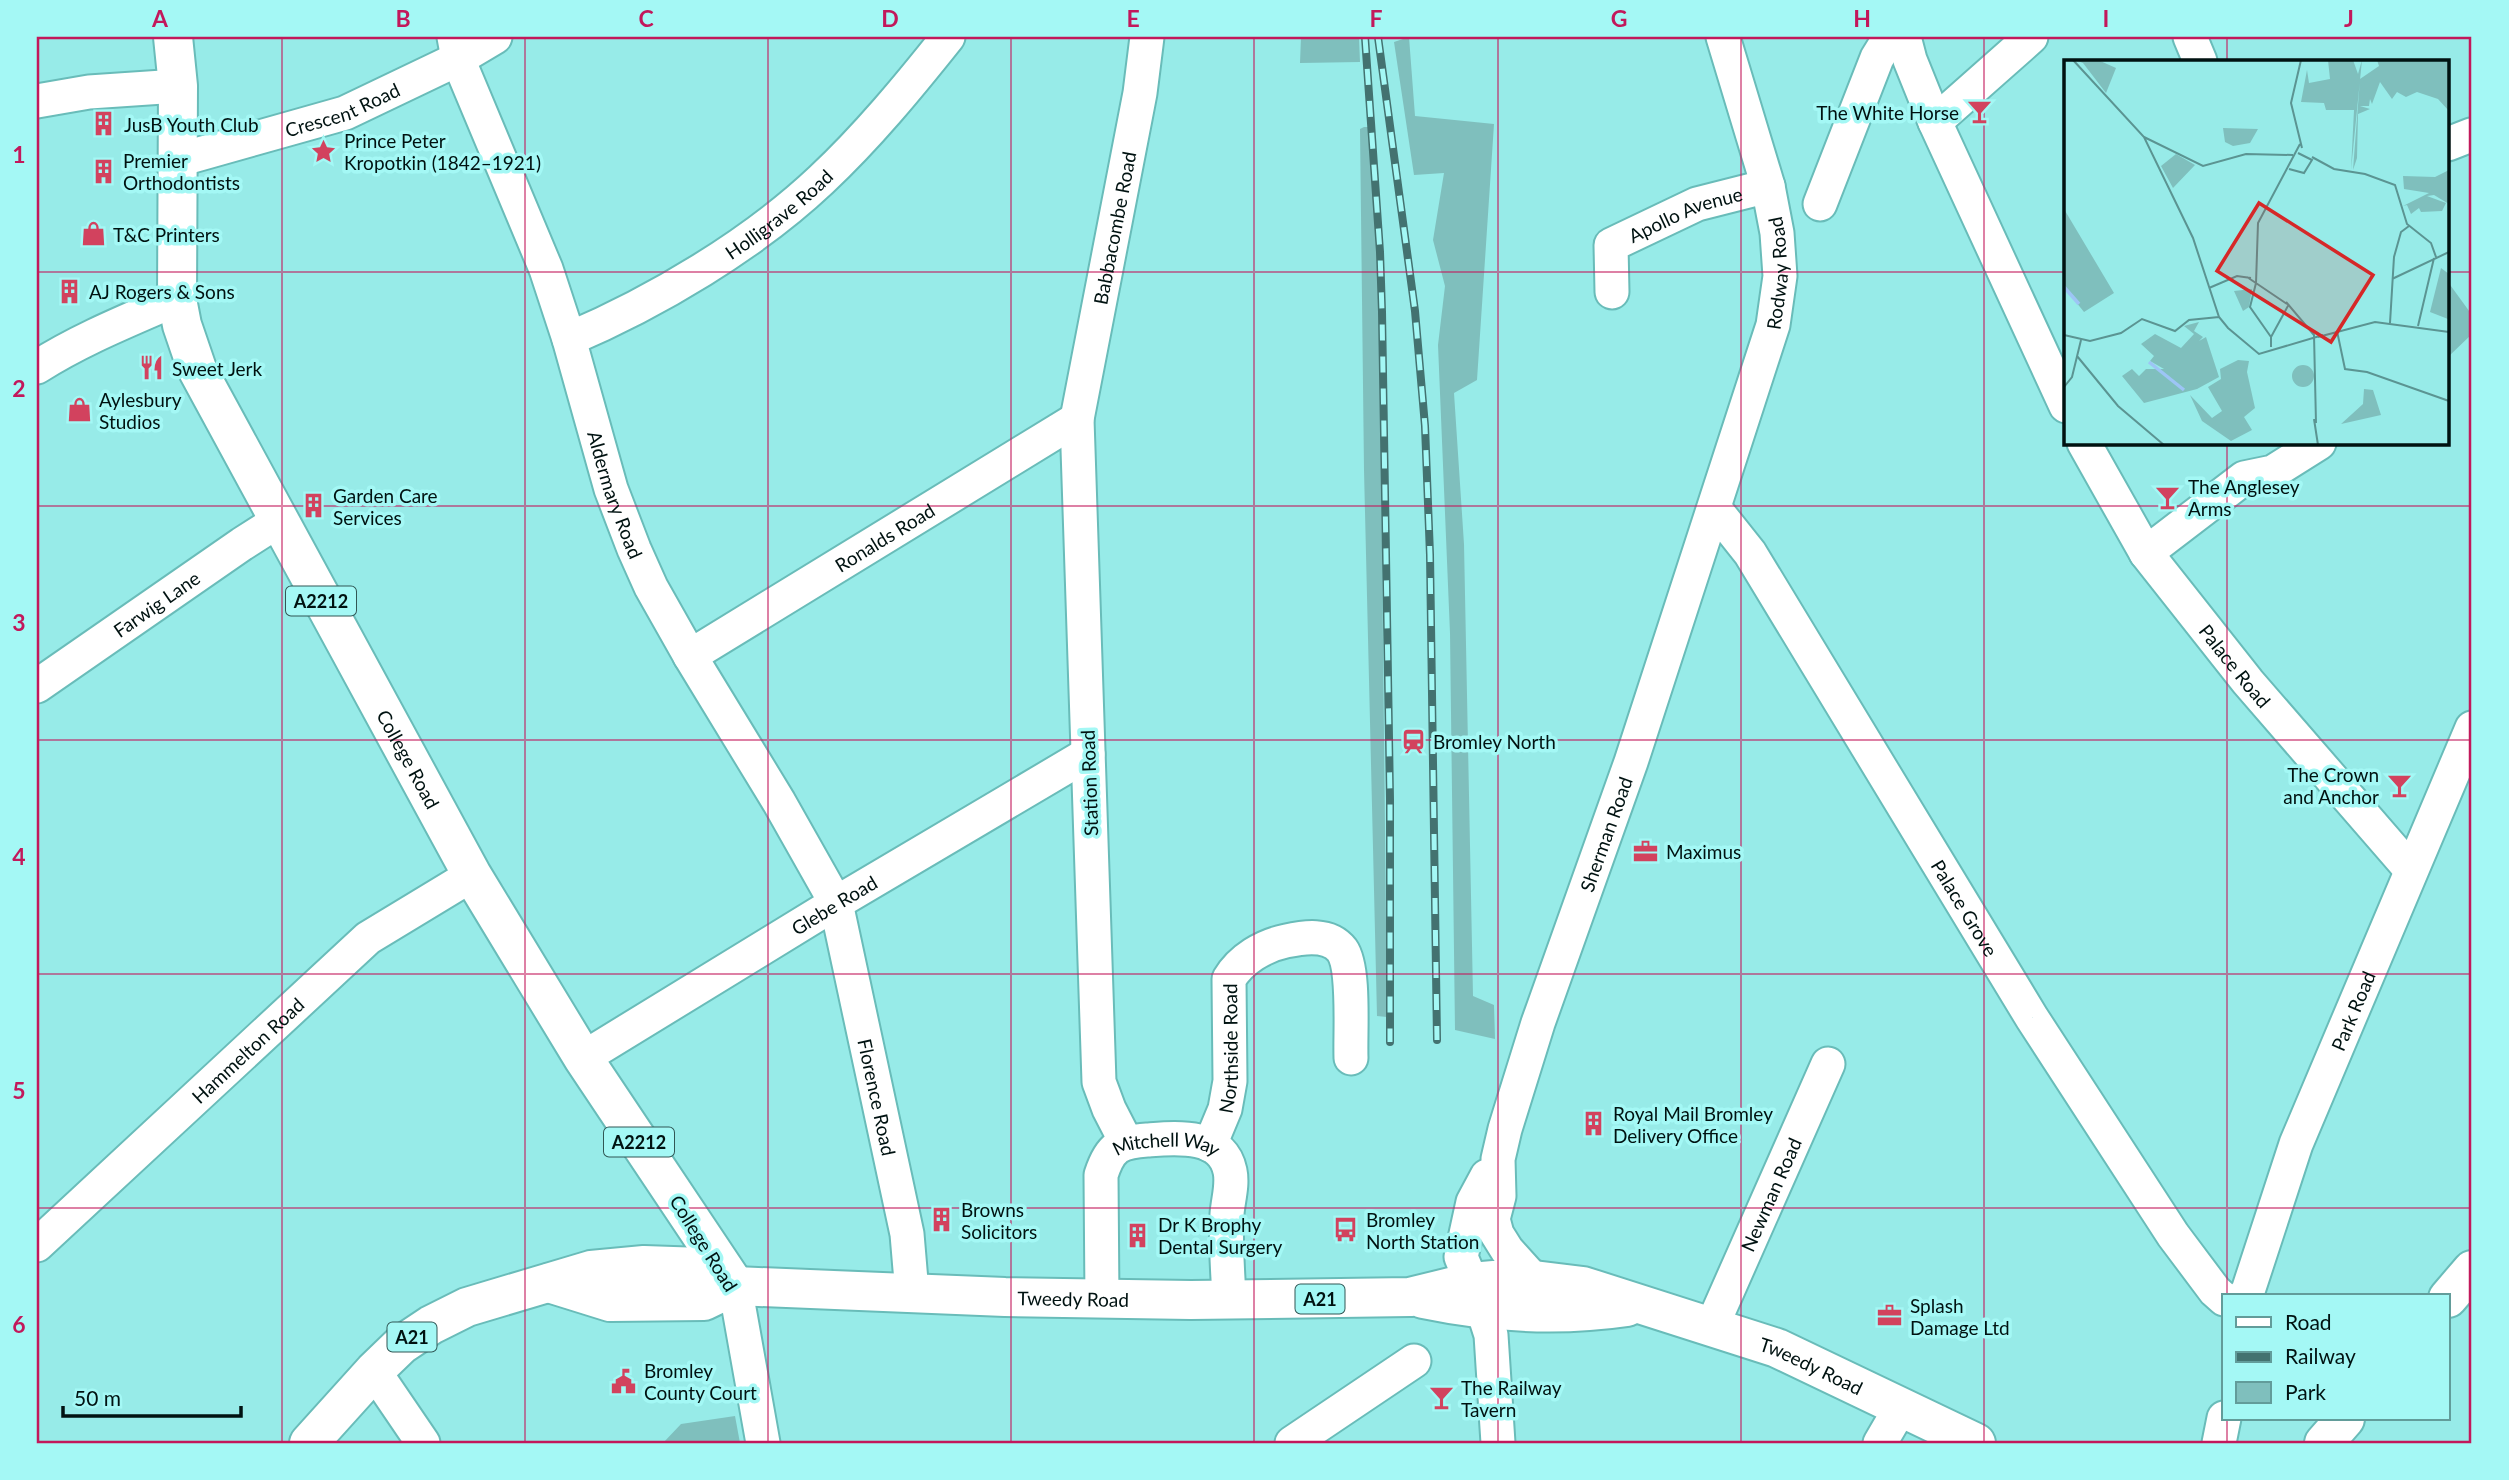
<svg xmlns="http://www.w3.org/2000/svg" width="2509" height="1480" font-family="Lato,sans-serif">
	<rect width="100%" height="100%" fill="#97ebe8"/>
	<path fill="#7fbfbd" d="M1301,37H1359L1360,62L1300,63Z
		M1409,37L1415,116L1494,124L1477,380L1454,393L1464,544L1473,996L1494,1005L1495,1039L1455,1030L1450,633L1438,345L1445,286L1433,240L1444,173L1414,175L1394,42Z
		M1364,127H1369L1379,263L1387,1017L1377,1016L1364,470L1360,129Z
		M2448,282L2472,315V334L2448,357Z
		M735,1416L740,1443H663L681,1424Z"/>
	<g fill="none" stroke-linecap="round" stroke-linejoin="round">
		<defs>
			<g id="minor">
				<path id="s1" d="M454,37L458,59L546,269L569,339L611,489L634,549L651,587L690,656L779,802L836,903L907,1234L912,1293"/>
				<path d="M1904,37L1910,60L1935,122L2066,406"/>
				<path d="M2190,37L2200,61"/>
				<path d="M37,101L89,92L178,86"/>
				<path d="M1935,122L2031,37"/>
				<path d="M2448,144L2471,135"/>
				<path id="s2" d="M178,160L345,113L458,59L495,37"/>
				<path d="M1820,204L1877,58L1890,37"/>
				<path id="s3" d="M1612,292L1611,245L1697,204L1768,186"/>
				<path id="s4" d="M569,339C656,302 752,245 821,180C867,137 909,86 948,37"/>
				<path d="M37,367C81,339 129,320 177,299"/>
				<path id="s5" d="M2084,443L2146,553L2248,682L2411,870"/>
				<path id="s6" d="M1715,509L1750,553L2032,1018L2173,1235L2215,1291L2224,1299"/>
				<path d="M2146,553L2244,478L2273,472L2319,443"/>
				<path id="s7" d="M690,656L1077,419"/>
				<path id="s8" d="M37,686L242,544L278,521"/>
				<path id="s9" d="M583,1058L836,903L1088,754"/>
				<path id="s10" d="M1126,1142L1109,1109L1099,1082L1077,419L1140,93L1147,37"/>
				<path id="s11" d="M1210,1145L1225,1109L1230,1081L1229,979C1241,959 1263,946 1286,941C1304,937 1329,933 1342,950C1355,968 1350,1033 1351,1058"/>
				<path d="M1487,1176L1473,1202L1461,1257L1483,1310L1491,1335L1498,1443"/>
				<path id="s12" d="M37,1245L368,938L472,875"/>
				<path id="s13" d="M1534,1280L1507,1250L1497,1234L1493,1219L1499,1196L1498,1159L1505,1129L1538,1023L1631,762L1773,325L1780,276L1777,233L1768,186L1723,37"/>
				<path d="M735,1286L763,1443"/>
				<path id="s14" d="M2244,1296L2248,1291L2296,1144L2472,728"/>
				<path id="s15" d="M1102,1300L1101,1175C1110,1147 1119,1142 1147,1140C1176,1138 1222,1133 1230,1171C1233,1185 1228,1200 1227,1214C1225,1242 1228,1272 1229,1300"/>
				<path id="s16" d="M1712,1326L1828,1064"/>
				<path d="M374,1371L423,1443"/>
				<path d="M1292,1443L1414,1361"/>
				<path d="M1880,1443L1901,1407"/>
				<path d="M2219,1443L2224,1418"/>
			</g>
			<g id="major">
				<path id="s17" d="M173,37L178,86L177,299L182,325L197,369L472,875L583,1058L734,1284"/>
				<path d="M549,1283L610,1302L704,1301L735,1286"/>
				<path d="M2448,1298L2472,1270"/>
				<path d="M1423,1299C1490,1313 1559,1317 1627,1307"/>
				<path id="s18" d="M309,1443L374,1371L401,1345L431,1325L467,1307L591,1270L644,1265L702,1267L735,1286L1005,1297L1191,1300L1410,1297L1471,1282L1494,1280H1534L1583,1286L1777,1348L1976,1443"/>
				<path d="M2324,1443L2345,1419"/>
			</g>
		</defs>
		<use href="#minor" stroke="#69bcb9" stroke-width="37"/>
		<use href="#major" stroke="#69bcb9" stroke-width="42"/>
		<use href="#minor" stroke="#fff" stroke-width="33"/>
		<use href="#major" stroke="#fff" stroke-width="38"/>
		<defs>
			<path id="rail" d="M1365,37L1380,252L1382,312L1390,799V1042
				M1378,37L1415,311L1425,426L1430,555L1437,1040"/>
		</defs>
		<use href="#rail" stroke="#437270" stroke-width="8"/>
		<use href="#rail" stroke="#a4f8f5" stroke-width="5" stroke-dasharray="16" stroke-linecap="butt"/>
	</g>
	<path fill="none" stroke="#c2185b" stroke-width="2" stroke-opacity="0.55" d="M282,37V1443M525,37V1443M768,37V1443M1011,37V1443M1254,37V1443M1498,37V1443M1741,37V1443M1984,37V1443M2227,37V61M37,272H2066M2448,272H2472M2227,443V1296M37,506H2472M37,740H2472M37,974H2472M37,1208H2472M2227,1419V1443"/>
	<defs>
		<symbol id="bar-bare" viewBox="-9 -9 18 18"><path d="M-6-5H6L.8 .8V4.5H3.5V6h-7V4.5H-.8V.8Z" fill="#d2425e" stroke="#a4f8f5" stroke-width="2.5" paint-order="stroke"/></symbol>
		<symbol id="building-bare" viewBox="-9 -9 18 18"><path d="M-4-6H4V6H1V3H-1V6H-4ZM-2.5-4.3h1.7v1.8h-1.7ZM.8-4.3h1.7v1.8H.8ZM-2.5-1h1.7V.8h-1.7ZM.8-1h1.7V.8H.8Z" fill="#d2425e" stroke="#a4f8f5" stroke-width="2.5" paint-order="stroke"/></symbol>
		<symbol id="sight-bare" viewBox="-9 -9 18 18"><path d="M0-6L1.8-2.2L6-1.7L2.9 1.2L3.7 5.4L0 3.3L-3.7 5.4L-2.9 1.2L-6-1.7L-1.8-2.2Z" fill="#d2425e" stroke="#a4f8f5" stroke-width="2.5" paint-order="stroke"/></symbol>
		<symbol id="shop-bare" viewBox="-9 -9 18 18"><path d="M-5-2.5h2.3a2.7 3.5 0 0 1 5.4 0H5L5.5 6h-11ZM-1.5-2.5h3a1.5 2.3 0 0 0-3 0Z" fill="#d2425e" stroke="#a4f8f5" stroke-width="2.5" paint-order="stroke"/></symbol>
		<symbol id="restaurant-bare" viewBox="-9 -9 18 18"><path d="M-5-6h1v4h1v-4h1v4h1v-4h1v5L-1.5 .5V6h-2V.5L-5-1ZM5-6V6H3V1.5H1.5Q1.5-4 5-6Z" fill="#d2425e" stroke="#a4f8f5" stroke-width="2.5" paint-order="stroke"/></symbol>
		<symbol id="station-bare" viewBox="-9 -9 18 18"><path d="M-3-6H3Q5-6 5-4V2Q5 4 3 4L4.5 6H3L1.5 4h-3L-3 6H-4.5L-3 4Q-5 4-5 2V-4Q-5-6-3-6ZM-3.5-4v3h7v-3ZM-3.5 1v1.5H-2V1ZM2 1v1.5H3.5V1Z" fill="#d2425e" stroke="#a4f8f5" stroke-width="2.5" paint-order="stroke"/></symbol>
		<symbol id="office-bare" viewBox="-9 -9 18 18"><path d="M-6-3h4V-5.5h4V-3h4V5H-6ZM-1-4.5V-3h2v-1.5ZM-6 0V1H6V0Z" fill="#d2425e" stroke="#a4f8f5" stroke-width="2.5" paint-order="stroke"/></symbol>
		<symbol id="bus-bare" viewBox="-9 -9 18 18"><path d="M-5-6H5V4H4V6H2V4H-2V6H-4V4H-5ZM-3.5-4V0h7V-4ZM-3.5 1.2v1.5H-2V1.2ZM2 1.2v1.5H3.5V1.2Z" fill="#d2425e" stroke="#a4f8f5" stroke-width="2.5" paint-order="stroke"/></symbol>
		<symbol id="civic-bare" viewBox="-9 -9 18 18"><path d="M-.6-6.5H3V-4.5H.6V-3L4-1V1h2V6H-6V1h2V-1L-.6-3ZM-1.2 2.5V6h2.4V2.5Z" fill="#d2425e" stroke="#a4f8f5" stroke-width="2.5" paint-order="stroke"/></symbol>
	</defs>
	<g fill-rule="evenodd">
		<use href="#bar-bare" x="1962" y="94" width="35" height="35"/>
		<use href="#building-bare" x="86" y="106" width="35" height="35"/>
		<use href="#sight-bare" x="306" y="134" width="35" height="35"/>
		<use href="#building-bare" x="86" y="154" width="35" height="35"/>
		<use href="#shop-bare" x="76" y="216" width="35" height="35"/>
		<use href="#building-bare" x="52" y="274" width="35" height="35"/>
		<use href="#restaurant-bare" x="134" y="350" width="35" height="35"/>
		<use href="#shop-bare" x="62" y="392" width="35" height="35"/>
		<use href="#bar-bare" x="2150" y="480" width="35" height="35"/>
		<use href="#building-bare" x="296" y="488" width="35" height="35"/>
		<use href="#station-bare" x="1396" y="724" width="35" height="35"/>
		<use href="#bar-bare" x="2382" y="768" width="35" height="35"/>
		<use href="#office-bare" x="1628" y="834" width="35" height="35"/>
		<use href="#building-bare" x="1576" y="1106" width="35" height="35"/>
		<use href="#building-bare" x="924" y="1202" width="35" height="35"/>
		<use href="#bus-bare" x="1328" y="1212" width="35" height="35"/>
		<use href="#building-bare" x="1120" y="1218" width="35" height="35"/>
		<use href="#office-bare" x="1872" y="1298" width="35" height="35"/>
		<use href="#civic-bare" x="606" y="1364" width="35" height="35"/>
		<use href="#bar-bare" x="1424" y="1380" width="35" height="35"/>
	</g>
	<g text-anchor="middle" dominant-baseline="central" stroke-width="7" stroke-linejoin="round" paint-order="stroke">
		<g fill="#a4f8f5" stroke="#315755" stroke-width="2">
			<rect x="286" y="586.5" width="70" height="29" rx="5"/>
			<rect x="604" y="1127.5" width="70" height="29" rx="5"/>
			<rect x="1295.5" y="1284.5" width="49" height="29" rx="5"/>
			<rect x="387.5" y="1322.5" width="49" height="29" rx="5"/>
		</g>
		<g font-size="18" font-weight="bold" fill="#001211">
			<text x="321" y="601">A2212</text>
			<text x="639" y="1142">A2212</text>
			<text x="1320" y="1299">A21</text>
			<text x="412" y="1337">A21</text>
		</g>
		<g font-size="19" fill="#001211" stroke="#a4f8f5">
			<text stroke="none"><textPath href="#s2" startOffset="172">Crescent Road</textPath></text>
			<text stroke="none"><textPath href="#s4" startOffset="245">Holligrave Road</textPath></text>
			<text stroke="none"><textPath href="#s3" startOffset="128">Apollo Avenue</textPath></text>
			<text stroke="none"><textPath href="#s10" startOffset="924">Babbacombe Road</textPath></text>
			<text stroke="none"><textPath href="#s13" startOffset="1066">Rodway Road</textPath></text>
			<text stroke="none"><textPath href="#s1" startOffset="486">Aldermary Road</textPath></text>
			<text stroke="none"><textPath href="#s7" startOffset="228">Ronalds Road</textPath></text>
			<text stroke="none"><textPath href="#s8" startOffset="145">Farwig Lane</textPath></text>
			<text stroke="none"><textPath href="#s5" startOffset="270">Palace Road</textPath></text>
			<text stroke="none"><textPath href="#s17" startOffset="779">College Road</textPath></text>
			<text transform="translate(1089 783) rotate(-92)">Station Road</text>
			<text stroke="none"><textPath href="#s13" startOffset="478">Sherman Road</textPath></text>
			<text stroke="none"><textPath href="#s9" startOffset="294">Glebe Road</textPath></text>
			<text stroke="none"><textPath href="#s6" startOffset="471">Palace Grove</textPath></text>
			<text stroke="none"><textPath href="#s14" startOffset="306">Park Road</textPath></text>
			<text stroke="none"><textPath href="#s11" startOffset="100">Northside Road</textPath></text>
			<text stroke="none"><textPath href="#s12" startOffset="287">Hammelton Road</textPath></text>
			<text stroke="none"><textPath href="#s1" startOffset="1150">Florence Road</textPath></text>
			<text stroke="none"><textPath href="#s15" startOffset="208">Mitchell Way</textPath></text>
			<text stroke="none"><textPath href="#s16" startOffset="144">Newman Road</textPath></text>
			<text transform="translate(704 1243) rotate(58)">College Road</text>
			<text stroke="none"><textPath href="#s18" startOffset="828">Tweedy Road</textPath></text>
			<text stroke="none"><textPath href="#s18" startOffset="1582">Tweedy Road</textPath></text>
		</g>
		<g font-size="19" fill="#001211" stroke="#a4f8f5" text-anchor="start">
			<text x="1959" y="112" text-anchor="end">The White Horse</text>
			<text x="124" y="124">JusB Youth Club</text>
			<text x="344" y="140">Prince Peter<tspan x="344" dy="22">Kropotkin (1842–1921)</tspan></text>
			<text x="123" y="160">Premier<tspan x="123" dy="22">Orthodontists</tspan></text>
			<text x="113" y="234">T&amp;C Printers</text>
			<text x="89" y="291">AJ Rogers &amp; Sons</text>
			<text x="172" y="368">Sweet Jerk</text>
			<text x="99" y="399">Aylesbury<tspan x="99" dy="22">Studios</tspan></text>
			<text x="2188" y="486">The Anglesey<tspan x="2188" dy="22">Arms</tspan></text>
			<text x="333" y="495">Garden Care<tspan x="333" dy="22">Services</tspan></text>
			<text x="1433" y="741">Bromley North</text>
			<text x="2379" y="774" text-anchor="end">The Crown<tspan x="2379" dy="22">and Anchor</tspan></text>
			<text x="1666" y="851">Maximus</text>
			<text x="1613" y="1113">Royal Mail Bromley<tspan x="1613" dy="22">Delivery Office</tspan></text>
			<text x="961" y="1209">Browns<tspan x="961" dy="22">Solicitors</tspan></text>
			<text x="1366" y="1219">Bromley<tspan x="1366" dy="22">North Station</tspan></text>
			<text x="1158" y="1224">Dr K Brophy<tspan x="1158" dy="22">Dental Surgery</tspan></text>
			<text x="1910" y="1305">Splash<tspan x="1910" dy="22">Damage Ltd</tspan></text>
			<text x="644" y="1370">Bromley<tspan x="644" dy="22">County Court</tspan></text>
			<text x="1461" y="1387">The Railway<tspan x="1461" dy="22">Tavern</tspan></text>
		</g>
	</g>
	<g transform="translate(2064 60)">
		<rect width="385" height="385" fill="#97ebe8"/>
		<path d="M11,0H34L52,8L42,33L19,3ZM264,0H289L294,14L298,0L287,110L290,50H262L260,43L237,42L243,10L245,23L266,19ZM313,0H385V51L374,39L353,32L342,37L333,32L328,39L316,22L308,44L306,39L305,46H296L306,49L294,54L293,98L289,110L296,19L315,6ZM159,68L194,69L186,83L169,86L161,82ZM112,94L131,105L109,128L97,106ZM385,110V144L370,135L363,136L382,143L378,151L357,152L355,148L347,154L343,145L339,146L365,133L340,129L339,116L371,117ZM0,149L50,233L20,252L0,227ZM377,208L385,214L384,259L366,252ZM188,229L185,247L179,251L170,231ZM135,262L130,271L139,277L135,281L142,277L155,317L133,329L80,343L58,316L68,309L75,316L82,309H100L86,301L90,296L77,284L91,274L117,288L130,274L120,266ZM174,300L185,301L183,312L191,348L180,357L188,370L167,381L138,361L126,335L148,358L158,351L144,327L157,319L156,309ZM228 316a11 11 0 1 1 22 0a11 11 0 1 1-22 0ZM300,329L309,330L317,355L277,364L299,344Z" fill="#7fbfbd"/>
		<path fill="none" stroke="#9dc5f5" stroke-width="3.5" d="M0,227L15,244M85,302L120,330"/>
		<path fill="none" stroke="#5b9492" stroke-width="2" d="M9,0L80,77L129,178L155,257L164,268L195,294L259,275M237,0L227,43L238,88M80,77L139,106L182,94L229,95M248,97L270,109L301,114L331,125L343,164L367,183L372,197M225,109L240,113L248,100L234,93M183,217L223,244M328,219L385,192M192,223L186,247L207,277M192,223L194,163L236,84M145,228L173,216L187,218M222,242L250,275L252,363M326,263L330,197L337,172L345,166M354,266L370,198M273,271L281,309L303,312L385,341M0,275L26,281L57,273L78,259L111,271L125,260L155,257M254,277L311,262L385,272M207,287V277L225,244M13,296L54,346L100,385M0,327L8,317L17,280M250,359L254,385"/>
		<path fill="#d62828" fill-opacity="0.15" stroke="#d62828" stroke-width="3.5" d="M195,143L309,215L267,282L153,211Z"/>
		<rect width="385" height="385" fill="none" stroke="#001211" stroke-width="3.5"/>
	</g>
	<rect width="2509" height="1480" fill="none" stroke="#a4f8f5" stroke-width="77"/>
	<rect x="2222" y="1294" width="228" height="126" fill="#a4f8f5" stroke="#629c9a" stroke-width="2"/>
	<rect x="2236" y="1317" width="35" height="10" fill="#ffffff" stroke="#629c9a" stroke-width="2"/>
	<text x="2285" y="1330" font-size="21" fill="#001211">Road</text>
	<rect x="2236" y="1352" width="35" height="10" fill="#437270" stroke="#629c9a" stroke-width="2"/>
	<text x="2285" y="1364" font-size="21" fill="#001211">Railway</text>
	<rect x="2236" y="1382" width="35" height="21" fill="#7fbfbd" stroke="#629c9a" stroke-width="2"/>
	<text x="2285" y="1400" font-size="21" fill="#001211">Park</text>
	<path d="M63 1406v10h178v-10" fill="none" stroke="#001211" stroke-width="3.5"/>
	<text x="74" y="1406" font-size="21" fill="#001211" stroke="#a4f8f5" stroke-width="5" paint-order="stroke">50 m</text>
	<rect x="38" y="38" width="2432" height="1404" fill="none" stroke="#c2185b" stroke-width="2.5"/>
	<g font-size="23" text-anchor="middle" font-weight="bold" fill="#c2185b">
		<text x="160" y="27">A</text>
		<text x="403" y="27">B</text>
		<text x="646" y="27">C</text>
		<text x="890" y="27">D</text>
		<text x="1133" y="27">E</text>
		<text x="1376" y="27">F</text>
		<text x="1619" y="27">G</text>
		<text x="1862" y="27">H</text>
		<text x="2106" y="27">I</text>
		<text x="2349" y="27">J</text>
		<text x="19" y="163">1</text>
		<text x="19" y="397">2</text>
		<text x="19" y="631">3</text>
		<text x="19" y="865">4</text>
		<text x="19" y="1099">5</text>
		<text x="19" y="1333">6</text>
	</g>
</svg>
